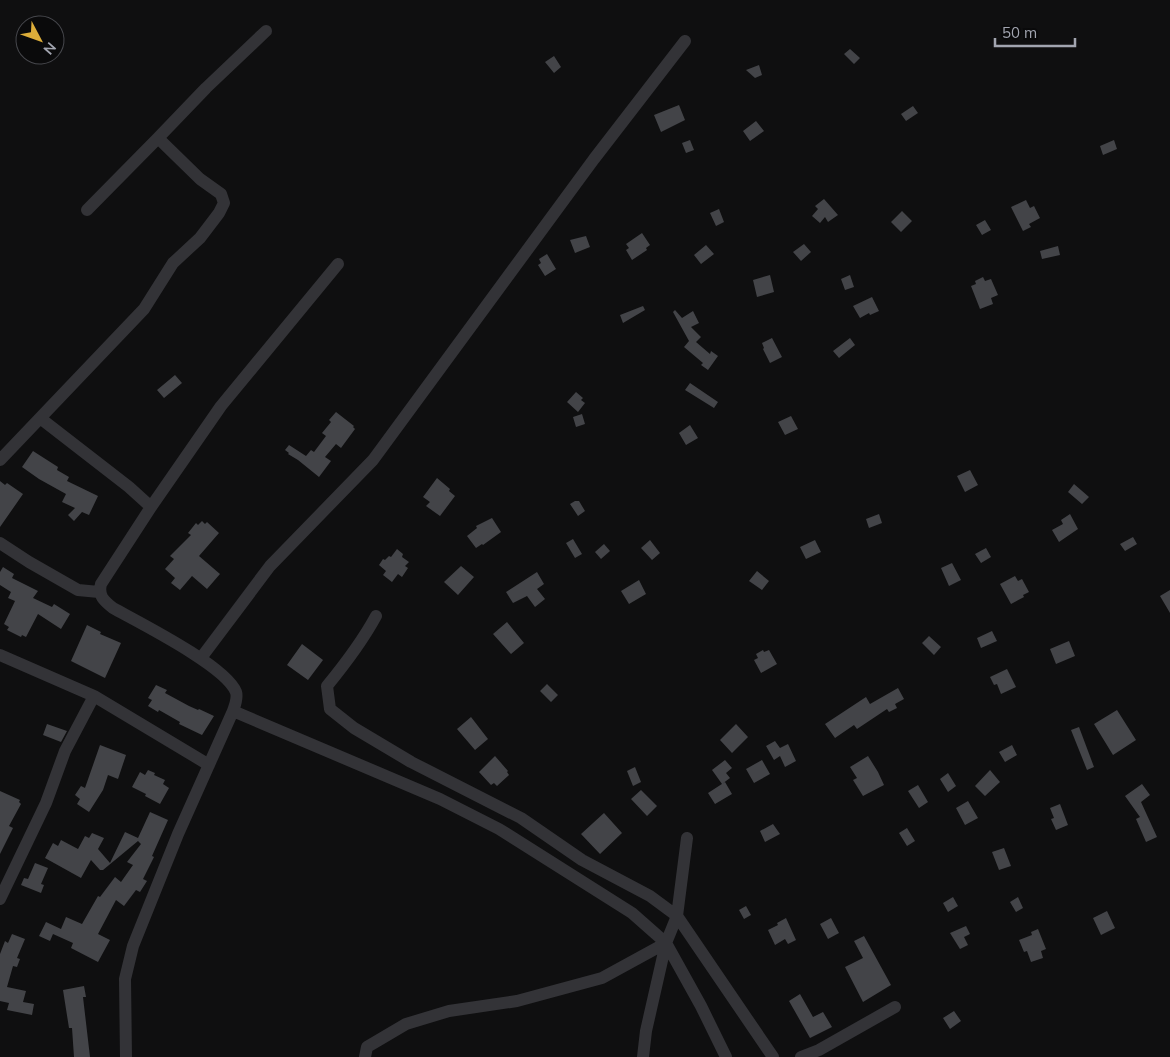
<svg xmlns="http://www.w3.org/2000/svg" width="1170" height="1057" font-family="Mulish,sans-serif">
	<rect width="100%" height="100%" fill="#0f0f10"/>
	<path fill="#434448" d="M850,49L860,58L854,64L844,54Z
		M554,56L561,67L554,73L545,62Z
		M759,65L762,75L755,78L746,70Z
		M679,105L685,120L661,132L654,115Z
		M913,106L918,113L906,121L901,114Z
		M756,121L764,131L750,141L743,131Z
		M690,140L694,150L686,153L682,143Z
		M1114,140L1117,149L1103,155L1100,146Z
		M824,199L838,215L828,222L825,217L820,223L812,216L818,209L815,206Z
		M1026,200L1030,208L1034,206L1040,218L1029,224L1031,227L1023,231L1011,207Z
		M719,209L724,222L716,226L710,213Z
		M902,211L912,221L901,232L891,222Z
		M985,220L991,230L982,235L976,225Z
		M642,233L650,245L646,248L647,250L632,260L626,250L629,248L626,244Z
		M586,236L590,247L575,253L570,240Z
		M804,244L811,252L801,261L793,252Z
		M706,245L714,254L701,264L694,255Z
		M1058,246L1060,255L1042,259L1040,251Z
		M547,254L556,269L545,276L538,265L541,263L539,259Z
		M770,275L774,292L757,297L753,280Z
		M850,275L854,287L845,290L841,279Z
		M983,277L985,281L991,279L998,295L991,298L993,304L980,309L971,286L976,284L975,281Z
		M872,297L879,311L870,315L869,313L860,318L853,306Z
		M643,306L645,310L623,323L620,315Z
		M675,310L682,318L693,311L699,323L691,327L701,337L696,342L710,354L711,351L718,356L708,370L701,365L703,363L684,347L689,341L673,312Z
		M772,338L782,357L770,363L763,349L764,348L762,343Z
		M850,338L855,345L839,358L833,351Z
		M175,375L182,383L164,398L157,390Z
		M690,383L718,402L714,408L685,390Z
		M576,392L583,398L581,400L585,403L578,412L567,402Z
		M336,412L354,426L353,427L355,429L341,448L336,444L325,457L331,461L319,477L298,460L288,454L289,453L285,450L289,445L306,456L311,450L314,452L326,436L322,433L331,422L329,420Z
		M582,414L585,424L576,427L573,417Z
		M791,416L798,429L785,435L778,422Z
		M690,425L698,438L686,445L679,433Z
		M33,451L58,467L57,470L69,477L67,481L98,496L89,515L82,512L74,521L68,515L75,508L62,502L66,494L39,479L22,467Z
		M970,470L978,485L965,492L957,476Z
		M437,478L450,489L449,491L455,496L440,516L426,506L430,502L423,497Z
		M0,481L5,485L7,483L23,494L0,527Z
		M1074,484L1089,497L1082,504L1068,492Z
		M575,501H579L585,511L578,516L570,504Z
		M879,514L882,523L869,528L866,519Z
		M1070,514L1078,529L1059,542L1052,530L1063,524L1061,520Z
		M492,518L501,532L483,545L482,544L476,548L467,536L477,528L476,526Z
		M202,521L205,524L207,522L219,533L199,556L220,574L207,589L192,576L180,590L171,583L175,578L165,569L174,559L170,556L191,535L188,533L196,523L198,525Z
		M1133,537L1137,544L1125,551L1120,544Z
		M573,539L582,554L575,558L566,543Z
		M650,540L660,553L652,560L641,548Z
		M815,540L821,552L806,559L800,547Z
		M604,544L610,551L601,559L595,552Z
		M986,548L991,557L981,563L975,554Z
		M397,549L403,554L402,557L409,562L405,566L408,568L402,577L398,574L392,582L383,575L386,571L379,565L383,559L385,560L389,556L391,557Z
		M952,563L961,580L949,586L941,568Z
		M461,566L474,577L458,595L444,582Z
		M3,567L14,574L12,578L38,591L33,598L52,607L54,604L70,614L61,629L38,614L26,637L22,635L21,637L7,630L9,627L4,624L15,601L8,598L11,592L0,585V572Z
		M757,571L769,581L762,590L749,581Z
		M537,572L544,584L537,589L545,599L535,607L527,596L513,603L506,592Z
		M1015,576L1018,581L1022,579L1029,592L1023,595L1024,597L1011,604L1000,584Z
		M639,580L646,594L629,604L621,591Z
		M1170,590V613L1160,596Z
		M507,622L524,643L511,654L493,634Z
		M87,625L101,632L100,634L121,643L105,678L71,661Z
		M992,631L997,641L981,648L977,638Z
		M929,636L941,647L934,655L922,643Z
		M1069,641L1075,656L1056,664L1050,649Z
		M302,644L323,660L308,680L287,665Z
		M763,650L764,652L769,650L777,664L761,673L754,660L758,658L756,654Z
		M1007,669L1016,687L1001,694L997,684L994,685L990,677Z
		M547,684L558,695L551,702L540,691Z
		M156,685L167,690L165,693L189,706L198,710L199,709L214,716L202,735L179,724L180,722L159,710L158,712L148,706L152,700L148,698Z
		M898,688L904,699L895,704L897,708L889,712L887,709L857,729L854,725L835,738L825,724L866,697L870,704Z
		M1117,710L1136,740L1113,755L1094,724Z
		M471,717L488,739L475,750L457,729Z
		M47,724L67,731L61,742L43,735Z
		M736,724L748,737L732,753L720,740Z
		M1079,727L1094,767L1087,770L1071,730Z
		M775,741L780,748L788,744L796,761L785,767L780,756L774,760L766,746Z
		M100,745L126,755L118,779L108,775L103,790L89,812L77,804L80,799L75,795L81,786L85,788Z
		M1012,745L1017,755L1005,762L999,752Z
		M495,756L508,771L507,772L509,775L497,786L494,783L491,785L479,772Z
		M868,756L878,772L884,785L863,796L853,780L857,778L850,767Z
		M725,760L732,768L726,773L730,778L722,784L712,770Z
		M762,760L770,774L754,783L746,769Z
		M635,767L641,782L633,786L627,771Z
		M148,770L155,773L154,775L165,780L163,784L169,788L160,804L145,796L146,794L132,787L140,772L145,775Z
		M990,770L1000,782L985,796L975,786Z
		M948,773L956,786L948,792L940,779Z
		M725,782L732,794L715,804L708,793Z
		M1142,784L1150,795L1141,802L1157,837L1146,842L1136,819L1140,817L1125,796Z
		M918,785L928,802L919,808L908,791Z
		M641,790L657,806L647,816L631,799Z
		M0,791L20,800L19,802L21,804L9,826L13,828L0,854Z
		M968,801L978,818L965,825L956,808Z
		M1060,804L1068,825L1056,830L1051,819L1054,818L1050,808Z
		M150,812L168,820L152,856L154,857L143,879L147,881L140,892L136,890L124,906L116,900L98,934L110,940L98,962L71,948L73,943L53,934L50,941L39,936L46,922L61,929L66,917L82,924L98,896L100,897L115,877L121,882L133,865L127,862L141,844L138,841L103,870H100L91,860L81,878L45,858L53,843L58,846L61,840L78,849L85,836L89,838L92,833L104,838L98,849L110,863L125,832L138,838Z
		M604,813L622,833L600,854L581,834Z
		M773,824L780,834L765,842L760,831Z
		M907,828L915,841L907,846L899,833Z
		M1004,848L1011,866L999,870L992,852Z
		M35,863L48,868L41,884L44,885L41,893L21,885L24,878L28,879Z
		M953,897L958,906L948,912L943,903Z
		M1018,897L1023,908L1016,912L1010,902Z
		M746,906L751,915L744,919L739,910Z
		M1107,911L1115,928L1101,935L1093,918Z
		M786,918L796,940L788,944L785,939L775,945L768,930L778,925L777,923Z
		M831,918L839,933L828,939L820,924Z
		M966,926L970,934L964,937L968,945L960,949L950,933Z
		M1038,929L1046,949L1041,951L1043,958L1031,962L1027,951L1024,952L1019,940L1032,935L1031,932Z
		M12,934L25,939L17,958L20,959L17,967L13,966L7,987L26,991L23,1002L34,1004L32,1015L7,1010L9,1003L0,1001V954L5,941L8,943Z
		M864,936L891,985L863,1002L845,967L863,958L854,941Z
		M84,986L86,997H83L90,1057H74L72,1028H69L63,990Z
		M800,994L813,1017L823,1012L832,1027L810,1038L789,1001Z
		M954,1011L961,1021L950,1029L943,1018Z"/>
	<g fill="none" stroke-linecap="round" stroke-linejoin="round">
		<path stroke="#333337" stroke-width="12" d="M87,210L158,138L206,88L266,31
			M40,418L129,487L151,507
			M0,460L144,309L173,263L200,238L219,213L224,203L221,194L200,179L158,138
			M0,543L29,562L78,590L99,592
			M376,616C362,642 345,664 327,686L330,709L354,728L411,762L521,818L582,860L650,896L677,916L773,1057
			M0,655L94,696L209,765
			M201,658L270,566L373,460L594,159L685,41
			M233,711L440,799L499,829L632,913L666,943L701,1006L726,1057
			M0,899L46,803L65,751L94,696
			M126,1057L125,979L133,946L178,834L233,711C235,705 238,698 236,692C226,666 140,623 113,608C104,601 98,596 101,584L151,507L221,406L338,264
			M365,1057L367,1047L406,1024L449,1011L517,1001L602,978L666,943
			M643,1057L646,1031L666,943L677,916L687,838
			M801,1057L819,1050L895,1007"/>
	</g>
	<g transform="translate(40 40) rotate(131)"><circle r="24" fill="#0a0a0b" stroke="#47484d"/>
	<path d="M0-4L9 19L0 12L-9 19Z" fill="#ddae3a"/>
	<text y="-8" font-size="14" font-weight="bold" text-anchor="middle" fill="#a2a5b0">N</text>
	</g>
	<path d="M995 38v8h80v-8" fill="none" stroke="#a2a5b0" stroke-width="2.5"/>
	<text x="1002" y="38" font-size="15" fill="#a2a5b0" stroke="#0a0a0b" stroke-width="4" paint-order="stroke">50 m</text>
</svg>
